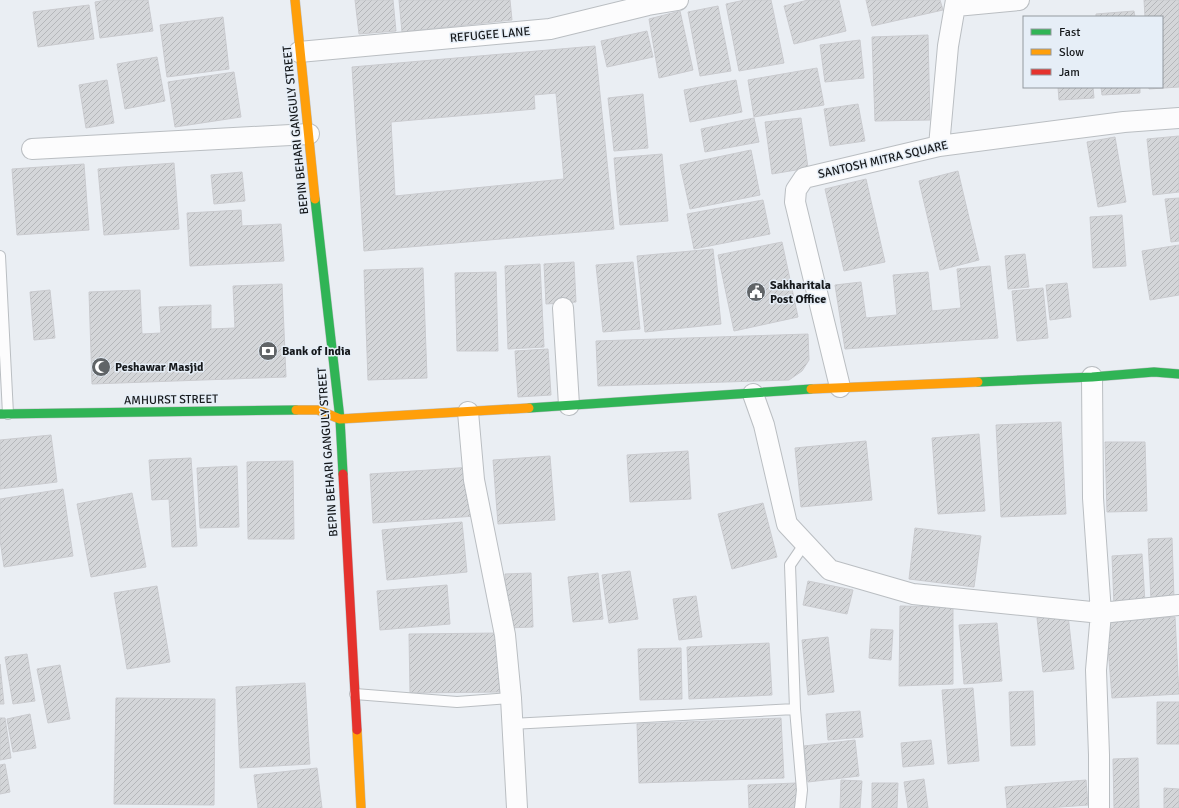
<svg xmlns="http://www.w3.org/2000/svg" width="1179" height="808" font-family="Signika,sans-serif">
	<defs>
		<pattern id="building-hatch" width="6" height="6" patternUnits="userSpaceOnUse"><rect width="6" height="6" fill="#d4d6d9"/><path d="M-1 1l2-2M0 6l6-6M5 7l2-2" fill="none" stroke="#b5b7ba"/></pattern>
	</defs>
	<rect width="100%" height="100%" fill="#eaeef3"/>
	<path fill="url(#building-hatch)" stroke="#cacbcf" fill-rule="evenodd" d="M107,0H148L153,31L100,38L95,2Z
		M355,0H393L396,31L359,34Z
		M399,0H510L512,20L402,32Z
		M745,0H771L784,63L739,71L726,4Z
		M808,0H839L846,31L794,44L784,6Z
		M866,0H940L943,10L872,26Z
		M1144,0H1179V87L1149,89V87H1162V17H1145Z
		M89,5L94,39L38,47L33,12Z
		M718,6L731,71L700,76L688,12Z
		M680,11L693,70L659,78L649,19Z
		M1134,11L1135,17H1096V14Z
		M223,17L229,69L167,77L160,25Z
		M647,31L653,57L607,67L601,41Z
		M928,35L930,120L875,121L872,37Z
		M860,40L864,78L825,82L820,45Z
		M595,46L614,229L364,251L352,67ZM556,93L564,179L395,196L391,122L535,109L534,95Z
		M157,57L165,101L125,109L117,64Z
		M817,68L824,105L754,117L748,80Z
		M234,72L241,117L175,127L168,82Z
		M107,80L114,123L86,128L79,85Z
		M736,80L742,112L690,122L684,90Z
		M1058,87H1093L1094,98L1059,100Z
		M1101,87H1140V93L1102,95Z
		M643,94L648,148L614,151L608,98Z
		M858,104L865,141L830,146L824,109Z
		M754,118L759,142L705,152L701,129Z
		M801,118L808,168L772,174L765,122Z
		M1179,136V192L1153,195L1147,139Z
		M1115,137L1126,202L1098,207L1087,142Z
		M751,150L760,195L690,209L680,165Z
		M662,154L668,221L620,225L614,158Z
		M174,163L179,229L104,235L98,169Z
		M84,164L89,230L17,235L12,169Z
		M958,171L979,260L940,270L919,181Z
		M242,172L245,201L214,204L211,175Z
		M866,179L885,262L844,271L825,189Z
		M1179,198V241L1171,242L1165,199Z
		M763,200L770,234L694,249L687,214Z
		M241,210L242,226L281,224L284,261L190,266L187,213Z
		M1122,215L1126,266L1093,268L1090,217Z
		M782,242L798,317L734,331L718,255Z
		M1179,245V295L1150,300L1142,251Z
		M713,249L721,324L645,332L637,256Z
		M1025,254L1029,287L1008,289L1005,256Z
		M574,262L576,302L546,304L544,264Z
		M633,262L640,329L603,332L596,265Z
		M540,264L544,347L508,349L505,266Z
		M990,266L998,338L845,349L835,285L861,282L866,318L897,315L893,275L928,272L932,311L961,308L957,269Z
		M423,268L427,378L368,380L364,270Z
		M496,272L498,351H457L455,273Z
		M1067,283L1071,317L1050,320L1046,285Z
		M282,284L286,377L92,384L89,292L140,290L142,334L161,333L159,307L211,305V329L235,328L233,286Z
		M1043,288L1048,338L1017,341L1012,291Z
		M50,290L55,338L34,340L30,292Z
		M808,334L809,360L802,371L789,380L598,386L596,341Z
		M548,349L551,395L518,397L515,351Z
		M1061,422L1066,514L1001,517L996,425Z
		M979,434L985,511L938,514L932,438Z
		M51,435L57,482L0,489V440Z
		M866,441L872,500L801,507L795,448Z
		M1105,442H1145L1147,511L1107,512Z
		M688,451L691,499L630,502L627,455Z
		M550,456L555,520L498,524L493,460Z
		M191,458L197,546L172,547L169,499L152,500L149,460Z
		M293,461L294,539H248L247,462Z
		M237,466L239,527L200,528L197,468Z
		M472,467L476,516L373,523L370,474Z
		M63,489L73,556L4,567L0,540V499Z
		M132,493L146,567L91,577L77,504Z
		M763,503L777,557L732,569L718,514Z
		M462,522L467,572L387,580L382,530Z
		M915,528L981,536L974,587L909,579Z
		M1172,538L1174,599L1151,600L1148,539Z
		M1142,554L1145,603L1114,605L1112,556Z
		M630,571L638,619L609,623L602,575Z
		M531,573L533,627L507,628L505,574Z
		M598,573L603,619L573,622L568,577Z
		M808,581L853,590L847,614L803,605Z
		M447,585L450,624L380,630L377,591Z
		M157,586L170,662L127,669L114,593Z
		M696,596L702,637L679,640L673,599Z
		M900,606L953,607V684L899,686Z
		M1068,615L1074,669L1043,672L1037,618Z
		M1175,617L1179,694L1112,698L1106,621Z
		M997,623L1002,681L964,684L959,625Z
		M871,629L893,630L891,660L869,658Z
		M499,633L500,692L410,693L409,634Z
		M828,637L834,692L808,695L802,640Z
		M769,643L772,695L689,699L687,647Z
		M681,648L682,699L640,700L638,649Z
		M27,654L35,701L13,704L5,657Z
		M0,664L4,704H0Z
		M60,665L70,719L48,723L37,669Z
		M305,683L310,764L240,768L236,687Z
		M973,688L979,761L948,764L942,690Z
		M1033,691L1035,745L1011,746L1009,692Z
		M116,698L215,699L214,805L114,804Z
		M1157,702H1179V744H1157Z
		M860,711L863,737L828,740L826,714Z
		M30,714L36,748L13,752L7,719Z
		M0,718H5L11,758L0,760Z
		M781,718L784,778L639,783L637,724Z
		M855,740L859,776L808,782L804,746Z
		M931,740L934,764L903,767L901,743Z
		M1138,758L1139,808H1114L1113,759Z
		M5,764L10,792L0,794V765Z
		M317,768L322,808H258L254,775Z
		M924,779L928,808H908L904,782Z
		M841,780L862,781L860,808H840Z
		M1086,780L1088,805L1047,808H1007L1005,787Z
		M796,783L797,808H749L748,785Z
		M872,783H898L897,808H872Z
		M1164,788L1179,789V808H1164Z"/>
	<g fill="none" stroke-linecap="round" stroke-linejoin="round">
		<defs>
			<path id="lane" d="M0,256L8,414
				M355,694L457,702L511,698
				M511,724L795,709
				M800,808L802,790L795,709L790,565L805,543"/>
			<path id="street" d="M956,6L1019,0
				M299,52L550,29L648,5L678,0
				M939,146L948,46L956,0
				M32,149L309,134
				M563,308L569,405
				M1092,377L1093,498L1101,613L1096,670L1099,755V808
				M840,387L795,202L796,190L804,178L939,146L1124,122L1179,118
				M753,394L764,425L787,524L830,570L913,594L1101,613L1179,605
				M468,412L474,480L505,635L511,698L517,808"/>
			<path id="fast" d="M315,199L340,419L343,474
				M978,382L1092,377L1154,372L1179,374
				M529,408L811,389
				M0,414L296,410"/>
			<path id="slow" d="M295,0L315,199
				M811,389L978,382
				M296,410H318L340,419L529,408
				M357,730L361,808"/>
			<path id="jam" d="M343,474L357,730"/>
		</defs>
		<use href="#lane" stroke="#babec2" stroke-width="12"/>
		<use href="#street" stroke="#babec2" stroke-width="22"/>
		<use href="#fast" stroke="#babec2" stroke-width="10"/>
		<use href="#slow" stroke="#babec2" stroke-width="10"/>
		<use href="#jam" stroke="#babec2" stroke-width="10"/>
		<use href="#lane" stroke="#fcfcfd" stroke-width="10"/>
		<use href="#street" stroke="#fcfcfd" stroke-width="20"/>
		<use href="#fast" stroke="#30b455" stroke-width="9"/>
		<use href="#slow" stroke="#ff9f0a" stroke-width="9"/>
		<use href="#jam" stroke="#e5322d" stroke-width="9"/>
	</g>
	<defs>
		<symbol id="civic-disc" viewBox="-11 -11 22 22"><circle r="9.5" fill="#606467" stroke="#e6eef7"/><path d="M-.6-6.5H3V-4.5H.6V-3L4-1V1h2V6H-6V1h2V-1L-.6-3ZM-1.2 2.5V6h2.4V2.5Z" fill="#fff"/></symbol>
		<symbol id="bank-disc" viewBox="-11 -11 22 22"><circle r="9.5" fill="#606467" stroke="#e6eef7"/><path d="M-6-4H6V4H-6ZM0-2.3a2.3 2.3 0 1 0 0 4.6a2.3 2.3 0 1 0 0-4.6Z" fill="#fff"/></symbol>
		<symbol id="mosque-disc" viewBox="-11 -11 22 22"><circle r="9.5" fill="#606467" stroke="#e6eef7"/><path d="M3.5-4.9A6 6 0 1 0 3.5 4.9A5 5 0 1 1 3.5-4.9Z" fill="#fff"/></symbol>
	</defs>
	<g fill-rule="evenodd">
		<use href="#civic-disc" x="745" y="281" width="22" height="22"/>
		<use href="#bank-disc" x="257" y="340" width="22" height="22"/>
		<use href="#mosque-disc" x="90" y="356" width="22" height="22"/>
	</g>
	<g text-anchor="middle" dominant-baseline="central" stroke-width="3" stroke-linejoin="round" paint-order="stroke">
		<g font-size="12" fill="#16191c" stroke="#e6eef7">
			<text transform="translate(490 35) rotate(-5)">REFUGEE LANE</text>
			<text transform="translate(296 130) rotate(-96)">BEPIN BEHARI GANGULY STREET</text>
			<text transform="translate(883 160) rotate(-13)">SANTOSH MITRA SQUARE</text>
			<text transform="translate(171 400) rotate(-1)">AMHURST STREET</text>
			<text transform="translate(328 452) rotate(-94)">BEPIN BEHARI GANGULY STREET</text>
		</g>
		<g font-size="12" font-weight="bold" fill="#16191c" stroke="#e6eef7" text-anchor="start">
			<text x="770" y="285">Sakharitala<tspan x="770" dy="14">Post Office</tspan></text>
			<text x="282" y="351">Bank of India</text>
			<text x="115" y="367">Peshawar Masjid</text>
		</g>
	</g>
	<rect x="1023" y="16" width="140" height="72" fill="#e6eef7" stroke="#93999f"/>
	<rect x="1031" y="29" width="20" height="6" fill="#30b455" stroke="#93999f"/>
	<text x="1059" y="36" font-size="12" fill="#16191c">Fast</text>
	<rect x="1031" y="49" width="20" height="6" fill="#ff9f0a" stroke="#93999f"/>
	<text x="1059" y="56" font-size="12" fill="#16191c">Slow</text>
	<rect x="1031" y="69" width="20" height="6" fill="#e5322d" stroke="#93999f"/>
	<text x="1059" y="76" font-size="12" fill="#16191c">Jam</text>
</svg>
